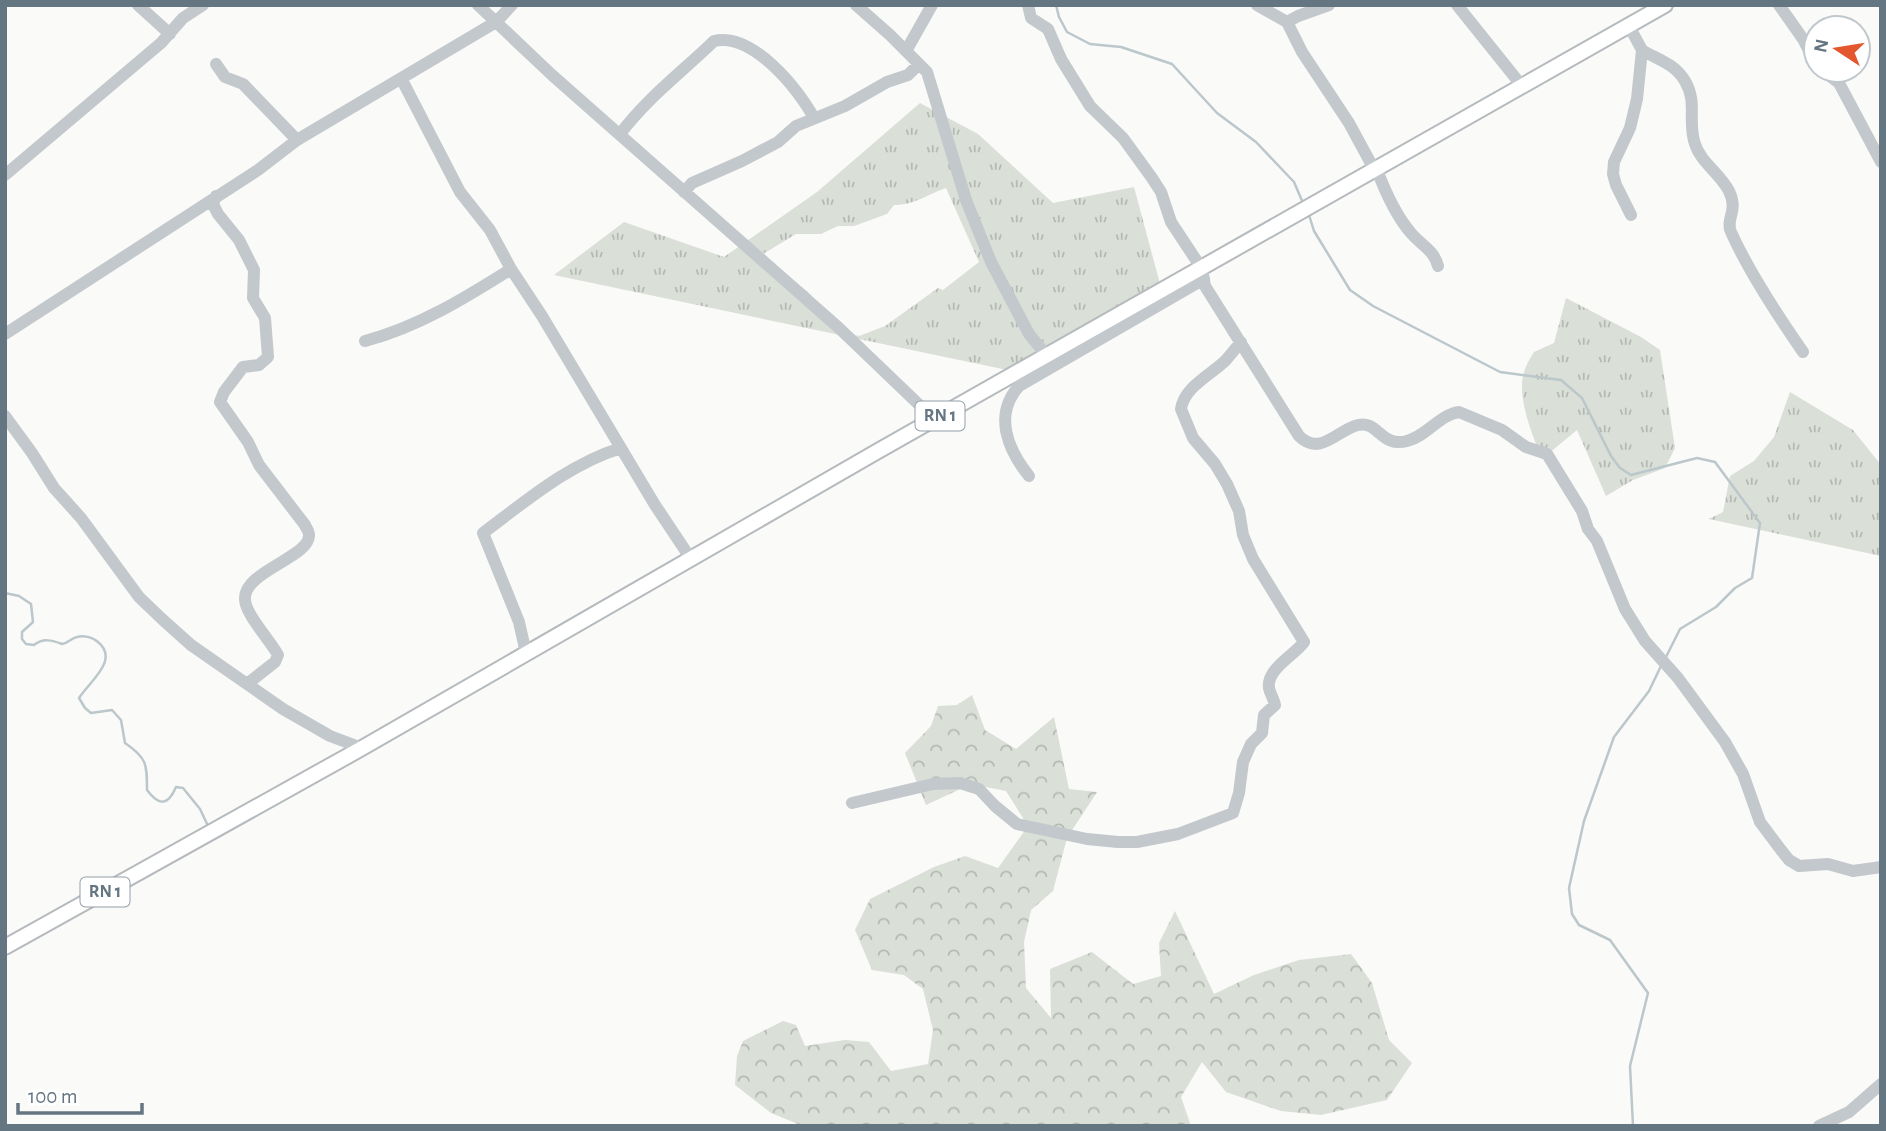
<svg xmlns="http://www.w3.org/2000/svg" width="1886" height="1131" font-family="'Alegreya Sans',sans-serif">
	<defs>
		<pattern id="grass-tufts" width="24" height="20" patternUnits="userSpaceOnUse" patternTransform="scale(1.75)"><rect width="24" height="20" fill="#dadfd7"/><path d="M3 7l-1-3M5 7V3M7 7l1-3M15 17l-1-3M17 17v-4M19 17l1-3" fill="none" stroke="#b4b9b4"/></pattern>
		<pattern id="forest-crowns" width="20" height="18" patternUnits="userSpaceOnUse" patternTransform="scale(1.75)"><rect width="20" height="18" fill="#dadfd7"/><path d="M2 6a3 3 0 1 1 6 0M12 15a3 3 0 1 1 6 0" fill="none" stroke="#b4b9b4"/></pattern>
	</defs>
	<rect width="100%" height="100%" fill="#fafaf8"/>
	<path fill="url(#grass-tufts)" fill-rule="evenodd" d="M920,103L978,134L1053,203L1134,187L1163,295L1026,374L554,275L624,222L724,257L817,192ZM946,188L979,262L943,290L938,288L885,326L859,336L843,332L810,294L763,254L796,234H821L838,226H854L887,214L894,205C915,205 928,194 946,188Z
		M1566,298L1641,337L1660,350L1675,448L1665,468L1633,480L1606,496L1577,430L1542,459C1533,436 1516,397 1524,372C1526,365 1530,358 1534,352L1554,343Z
		M1790,392L1853,430L1881,465V556L1709,519L1723,512L1730,476L1754,461L1774,437Z"/>
	<path fill="url(#forest-crowns)" d="M972,695L985,730L1016,749L1054,717L1069,789L1097,792L1067,838L1053,891L1031,910L1024,942L1026,988L1051,1018L1050,969L1092,952L1133,984L1161,976L1159,943L1175,911L1214,994L1254,975L1299,960L1351,954L1372,983L1389,1040L1412,1063L1387,1100L1321,1115L1281,1111L1226,1092L1202,1062L1181,1097L1191,1126H803L771,1113L735,1085L737,1056L743,1041L783,1021L796,1025L805,1046L845,1040L869,1042L891,1071L928,1064L933,1030L923,989L904,975L872,970L855,930L870,899L934,867L965,856L998,868L1028,826L1006,791L971,784L926,805L905,753L931,726L938,706L957,705Z"/>
	<g fill="none" stroke-linecap="round" stroke-linejoin="round">
		<path stroke="#bbc7cb" stroke-width="2.5" d="M1056,5L1059,17L1067,32L1090,44L1121,47L1172,64L1217,113L1256,142L1294,182L1303,203
			M1309,215L1314,231L1350,290L1373,306L1500,372L1561,380L1582,398L1611,456L1620,468L1631,475L1697,458L1715,462L1760,523L1752,578L1735,588L1716,607L1680,629L1666,657
			M5,593L19,596L31,604L33,622L22,632V639L26,644L34,645C43,638 52,640 62,644C69,643 71,638 77,637C83,635 93,637 98,642C120,660 89,682 79,698L85,708L91,713L112,710L121,720L125,743C147,758 147,764 147,790C159,806 168,806 176,787L183,788L200,809L209,828
			M1633,1126L1630,1066L1648,993L1610,940L1579,925L1572,914L1569,888L1584,821L1614,737L1649,691L1661,666"/>
		<defs>
			<path id="major" d="M5,947L362,748L878,451L1665,5"/>
		</defs>
		<use href="#major" stroke="#b5babe" stroke-width="18"/>
		<path stroke="#c3c8cc" stroke-width="12" d="M138,5L170,34
			M478,5L552,75L839,328L934,419
			M856,5L890,35L927,72L966,200L991,262L1029,334L1047,356
			M1028,5L1031,18L1048,29L1061,59L1090,106L1123,138L1152,178L1161,192L1171,222L1202,269L1205,286L1299,436C1320,457 1337,430 1358,425C1378,420 1381,448 1407,441C1427,436 1439,415 1459,412L1502,430L1526,447L1547,454L1582,511L1588,529L1597,541L1625,609L1645,641L1678,678L1725,742L1743,774L1760,822L1781,850L1789,860L1799,866L1828,864L1853,871L1881,867
			M1257,5L1287,22L1302,52L1349,123L1375,171
			M1457,5L1522,86
			M1779,5L1803,39L1816,64
			M1287,22L1298,16L1329,5
			M1629,26L1642,50L1637,99L1630,128L1614,162L1613,174L1616,185L1631,215
			M1642,50C1658,60 1674,63 1685,81C1698,103 1687,121 1695,144C1701,163 1720,173 1729,191C1739,212 1725,218 1731,232C1749,272 1778,316 1803,352
			M906,51L932,5
			M216,64L225,77L243,84L297,140
			M1822,70L1839,83L1881,162
			M402,80L460,192L490,230L511,269L542,316L655,505L691,559
			M620,134C647,98 682,72 714,41C752,32 798,88 814,118
			M1377,170C1385,191 1396,216 1411,233C1421,245 1434,250 1438,266
			M5,175L161,43L183,18L203,5
			M684,192L692,183L742,161L778,142L796,126L845,106L887,82L908,75L919,64
			M216,196L213,204L218,214L239,240L254,270L253,298L265,318L268,357L259,365L243,367L224,392L220,402L248,442L259,465L305,525C306,528 309,531 309,535C310,557 245,571 245,598C244,613 270,640 278,655L275,662L247,684
			M5,334L258,170L297,140L496,22L512,5
			M365,341C418,327 465,298 511,269
			M5,416L32,453L54,488L81,518L139,597L162,619L191,645L283,709L330,736L362,748
			M1029,476C1008,450 993,415 1019,386L1204,279
			M526,653L519,622L483,533C526,501 569,464 621,448
			M852,803L933,784L960,783L979,789L995,806L1017,824L1087,839L1118,842H1137L1178,834L1233,813L1239,793L1243,762L1251,744L1262,733L1264,715L1275,705C1274,699 1270,694 1269,688C1266,669 1295,655 1304,642L1253,559L1243,535L1239,511L1227,484L1215,464L1193,438L1181,409C1184,387 1211,375 1226,360C1231,354 1236,348 1241,342
			M1819,1126L1849,1112L1881,1084"/>
		<use href="#major" stroke="#fff" stroke-width="14"/>
	</g>
	<g text-anchor="middle" dominant-baseline="central" stroke-width="7" stroke-linejoin="round" paint-order="stroke">
		<g fill="#fff" stroke="#939fa8" stroke-width="2">
			<rect x="915.5" y="401.5" width="49" height="29" rx="5"/>
			<rect x="80.5" y="877.5" width="49" height="29" rx="5"/>
		</g>
		<g font-size="18" font-weight="bold" fill="#657683">
			<text x="940" y="416">RN 1</text>
			<text x="105" y="892">RN 1</text>
		</g>
	</g>
	<rect width="1886" height="1131" fill="none" stroke="#657683" stroke-width="14"/>
	<g transform="translate(1837 49) rotate(282)"><circle r="33" fill="#ffffff" stroke="#c1c8cd" stroke-width="2"/>
	<path d="M0-5L12 26L0 18L-12 26Z" fill="#e4572e"/>
	<text y="-10" font-size="19" font-weight="bold" text-anchor="middle" fill="#657683">N</text>
	</g>
	<path d="M18 1103v10h124v-10" fill="none" stroke="#657683" stroke-width="3.5"/>
	<text x="28" y="1103" font-size="21" fill="#657683" stroke="#ffffff" stroke-width="5" paint-order="stroke">100 m</text>
</svg>
